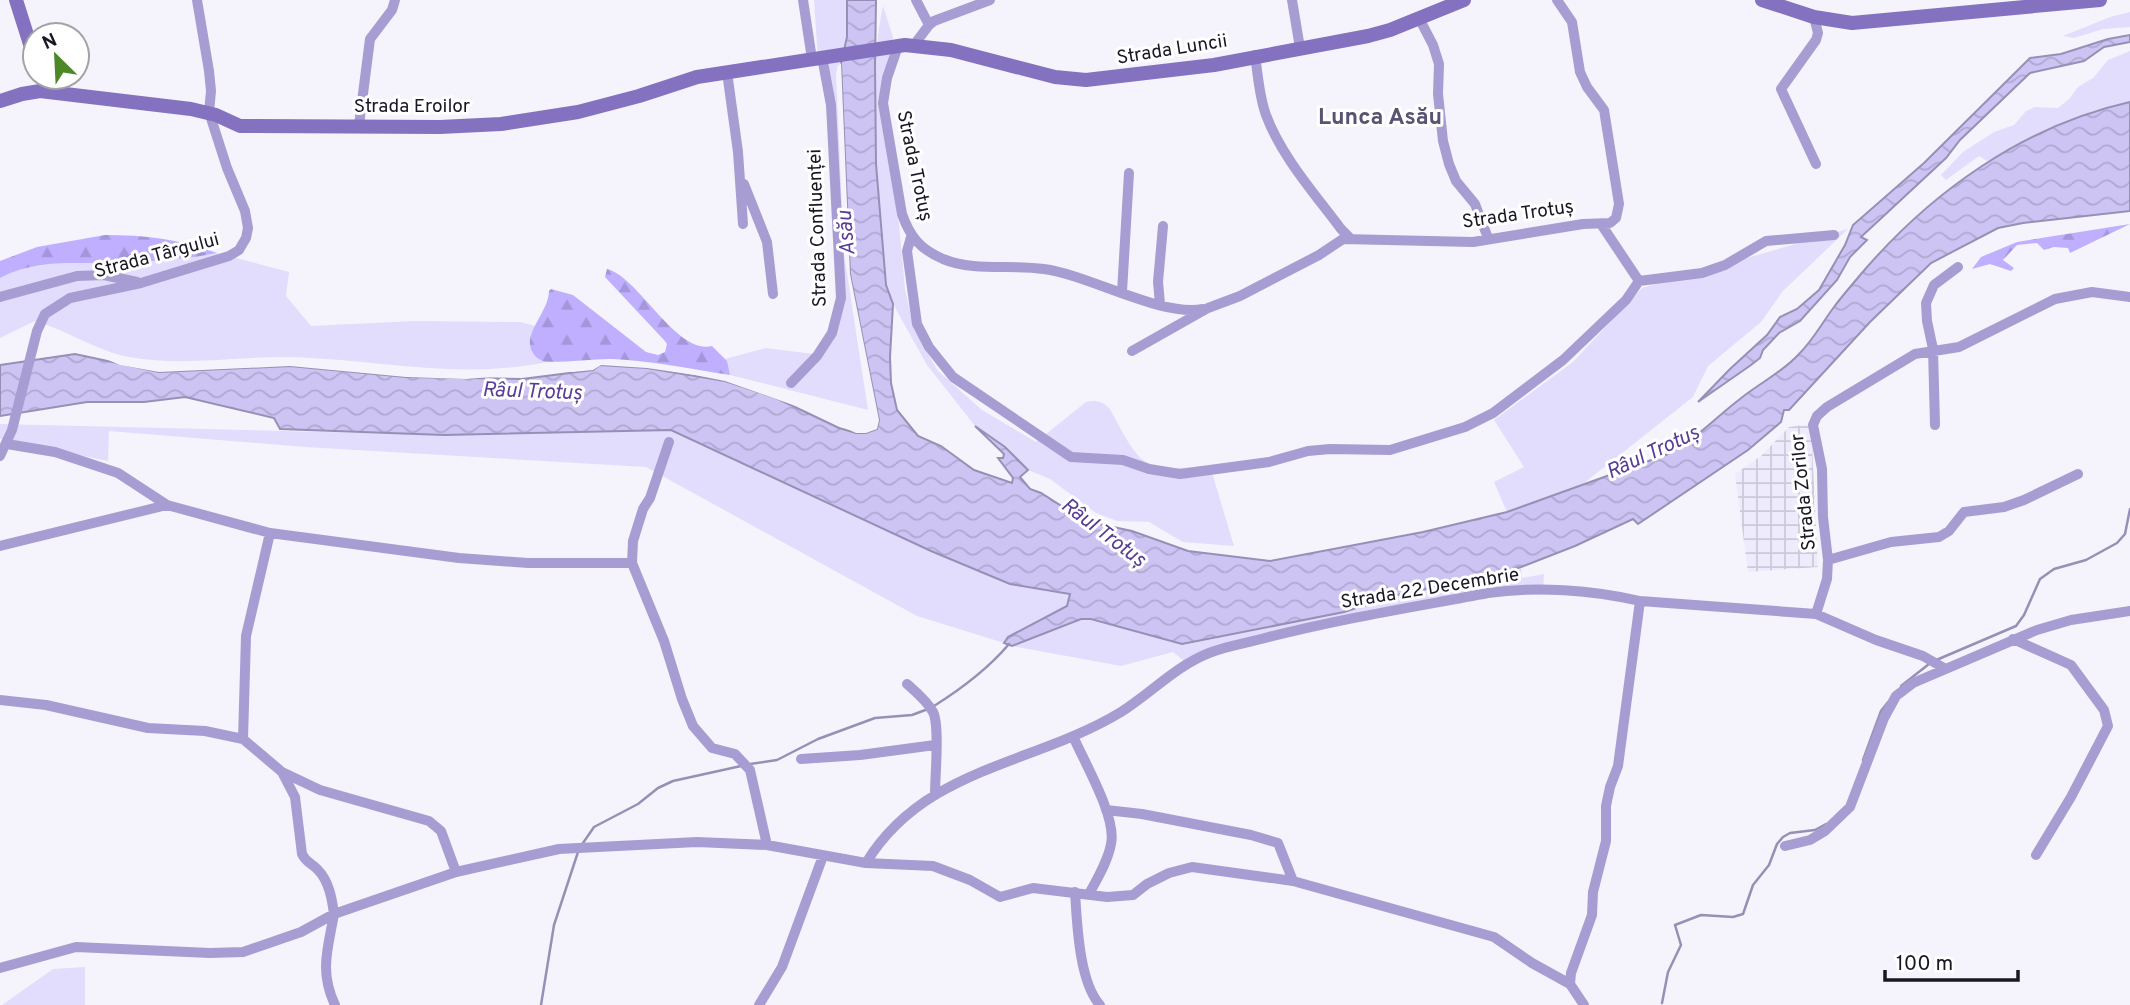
<svg xmlns="http://www.w3.org/2000/svg" width="2130" height="1005" font-family="Overpass,sans-serif">
	<defs>
		<pattern id="industrial-grid" width="8" height="8" patternUnits="userSpaceOnUse" patternTransform="scale(1.75)"><rect width="8" height="8" fill="#eeebfd"/><path d="M0 4h8M4 0v8" fill="none" stroke="#ccc9d9"/></pattern>
		<pattern id="forest-firs" width="22" height="20" patternUnits="userSpaceOnUse" patternTransform="scale(1.75)"><rect width="22" height="20" fill="#c0affe"/><path d="M5 1l3.5 6h-7zM16 11l3.5 6h-7z" fill="#a496da"/></pattern>
		<pattern id="water-waves" width="16" height="10" patternUnits="userSpaceOnUse" patternTransform="scale(1.75)"><rect width="16" height="10" fill="#cdc4f4"/><path d="M0 5q4-4 8 0t8 0" fill="none" stroke="#afa8d1"/></pattern>
	</defs>
	<rect width="100%" height="100%" fill="#f5f4fc"/>
	<path fill="url(#industrial-grid)" d="M1811,424L1818,567L1748,572L1735,474L1761,456L1789,427Z"/>
	<path fill="#e2ddfc" d="M814,0H847V37L841,63L836,72L844,254L868,410L730,375L725,359L766,348L814,354L829,330L837,299L827,108L818,60Z
		M883,6L893,37L889,54L893,67L888,103L905,289L914,330L938,371L982,410L1036,442L1086,402C1096,400 1102,401 1109,408C1118,422 1133,457 1148,463C1165,472 1191,466 1210,466L1234,546L1183,542L1149,522L1117,521L1096,513L1050,479L1028,470L1005,447L975,426L927,365L893,304L886,285C878,197 865,93 883,6Z
		M2130,12V27L2103,29L2074,38L2063,36L2110,17Z
		M2130,51V102L2093,111L2032,137L1987,161L1979,156L1946,180L1941,175L1963,152L1994,132L2014,125L2026,111L2035,107L2058,108L2069,99L2078,87L2093,78L2108,60Z
		M1848,229L1783,291L1761,322L1708,366L1693,397L1579,487L1507,512L1494,482L1524,467L1494,420L1573,362L1642,288Z
		M217,253L289,272L286,296L311,326L414,321L520,322L536,326L530,346L534,354L547,362C460,380 379,360 293,357C238,356 183,367 129,357C96,351 67,330 35,321L0,338V278C38,259 70,264 111,263C147,262 182,260 217,253Z
		M0,424L444,435L671,430L931,551L1010,584L1071,593L1067,606L1008,637L1004,643L917,616L646,467L305,447L109,431L108,461L0,439Z
		M1521,567L1522,578L1544,574L1543,595C1498,592 1454,603 1410,611C1335,626 1260,644 1185,662L1173,652L1121,666L1012,646L1072,620L1091,619L1182,644L1344,612L1397,595L1481,578Z
		M85,967V1005H2L53,969Z"/>
	<path fill="url(#forest-firs)" d="M2130,224L2070,253L2068,248L2054,247L2044,250L2037,243L2017,245L2003,260L2014,268L2011,271L1990,264L1972,269L1981,257L2017,242Z
		M105,235C144,235 181,239 217,253C182,260 147,262 111,263C70,264 38,259 0,278V261L37,247Z
		M607,269C638,276 676,355 712,346L727,361L730,375C691,369 652,361 613,359C597,358 554,364 543,361C537,359 531,353 530,345C528,329 549,309 549,291L551,289L573,295L646,352L658,355L665,352L667,344L664,340L605,277Z"/>
	<path fill="url(#water-waves)" stroke="#9790b6" stroke-width="2" d="M847,0H876L875,65L876,164L886,285L893,304L890,357L891,383L897,410L918,436L941,446L974,470L1012,483L1013,478L998,458H1003L1004,454L975,426L1005,447L1028,470L1020,477L1030,489L1041,493L1085,521L1132,531L1188,551L1270,561L1423,532L1507,512L1668,454C1696,439 1715,418 1740,399C1759,383 1782,373 1799,354C1813,340 1822,323 1834,307C1842,296 1852,285 1861,274C1931,192 2023,126 2130,102V211L2023,223L1998,228L1931,263L1870,322L1789,410H1784L1781,422L1748,450L1638,524L1633,519L1575,546L1521,567L1481,578L1397,595L1344,612L1182,644L1091,619H1081L1012,646L1004,643L1008,637L1067,606L1070,594L1010,584L931,551L671,430L444,435L280,429L274,418L185,397L144,402H87L0,416V365L75,354L159,372L290,366L406,377L522,379L593,370L600,365L647,368L725,381L776,398L839,428L856,433H866L877,429L879,420L850,274L841,63L847,37Z
		M2130,35V42L2104,47L2084,61L2030,73L1960,140L1946,158L1861,237L1867,240L1850,257L1837,280L1800,321L1779,333L1763,350L1760,358L1751,365L1698,402L1730,369L1767,335L1780,317L1797,309L1819,290L1845,245L1853,225L1924,163L2030,58L2061,54L2108,39Z"/>
	<path fill="#f5f4fc" d="M841,63L850,274L879,420L877,429L866,433H856L814,413L857,430L874,426L875,420L844,255L837,67Z
		M94,354L159,368L290,363L406,373L515,375L466,379L406,377L290,366L159,372L120,365Z
		M600,362L648,365L726,377L777,394L807,410L725,381L695,375L647,368L601,365L593,370L572,372L568,370L591,367Z"/>
	<g fill="none" stroke-linecap="round" stroke-linejoin="round">
		<path stroke="#9790b6" stroke-width="2.5" d="M1934,661L2016,626L2024,615L2040,579L2054,569L2086,560L2117,543L2125,534L2130,509
			M1901,686L1929,664
			M934,706C961,689 988,669 1009,644
			M1863,760L1881,711L1888,702
			M750,764L777,760L818,739L875,718L912,715L928,709
			M583,843L594,827L638,804L658,788L673,781L741,766
			M1662,1003L1668,972L1681,945L1675,925L1701,915L1733,917L1743,914L1753,885L1769,865L1777,844L1783,837L1790,833L1815,830L1826,824
			M541,1005L554,925L578,852"/>
		<path stroke="#a89dd2" stroke-width="10" d="M803,0L812,59
			M916,0L929,25
			M1292,0L1300,48
			M1814,17L1818,33L1816,40L1781,89L1816,164
			M1419,18L1433,45L1439,64L1438,94L1443,141L1449,164L1456,181L1475,204L1488,238
			M914,45L929,25L934,21L990,0
			M898,46L887,78L883,103L902,214C910,237 920,249 943,259C975,272 1010,264 1044,269C1089,275 1161,317 1203,309
			M1255,55C1258,75 1259,96 1266,115C1281,156 1315,194 1341,229L1349,237
			M727,72L738,152L743,224
			M359,125L370,39L392,10L395,0
			M744,184L767,242L773,294
			M1601,224L1639,281
			M911,237L907,251L917,324L929,347L953,377L1071,457L1123,460L1149,469L1180,474L1269,462L1308,451L1330,449L1390,450L1465,427L1493,413L1563,360L1626,300L1639,281L1702,273L1725,265L1766,241L1834,235
			M1122,292L1129,173
			M0,297L77,276L104,275L137,282
			M1160,304L1158,282L1163,226
			M1132,351L1208,308L1240,296L1319,255L1343,239L1473,242L1583,224L1610,223L1616,218L1619,204L1604,110L1587,87L1580,72L1572,22L1557,0
			M791,383L817,356L832,333L841,298L831,105L822,57
			M1935,425L1933,349L1927,321L1926,303L1934,285L1958,267
			M669,442L650,498L643,509L633,541L632,563L664,641L682,699L693,726L712,748L735,754L750,770L767,845
			M7,444L55,452L118,473L167,505
			M0,456L12,430L37,331L45,314L70,298L141,283L229,256L239,250L246,238L248,228L245,211L227,168L209,112L211,91L209,71L197,0
			M270,533L459,558L528,563H632
			M0,546L167,505L270,533L246,636L243,739L282,772L320,790L429,821L441,831L456,872
			M1828,560L1891,542L1939,537L1949,531L1964,512L2004,507L2024,500L2078,474
			M1816,614L1827,579L1828,560L1823,517L1822,469L1813,425L1817,416L1827,407L1915,354L1959,347L2055,299L2092,292L2130,297
			M2013,639L2071,665L2104,710L2108,726L2071,797L2036,855
			M907,684C916,692 927,701 933,712C940,725 935,776 935,794
			M0,700L46,705L148,728L205,731L243,739
			M1073,736C1084,762 1117,817 1111,844C1108,861 1097,879 1089,894
			M801,759L860,755L935,745
			M1106,810L1142,814L1251,835L1278,843L1293,881
			M1785,846L1810,840L1825,831L1850,807L1884,718L1896,696L1913,683L2037,630L2071,620L2130,611
			M866,863C924,767 1034,765 1121,712C1151,693 1176,666 1209,653C1226,646 1247,643 1265,638C1338,619 1414,607 1488,593C1537,586 1592,590 1640,601L1816,614L1876,640L1923,656L1944,668
			M1075,892C1077,923 1079,982 1100,1005
			M0,968L76,947L210,953L243,952L301,932L334,914C332,899 329,881 318,870C312,863 306,863 302,854L295,797L283,774
			M1570,984L1571,973L1592,915L1593,892L1606,841V806L1610,787L1618,766L1640,601
			M335,1005C319,971 328,949 334,914L456,872L559,849L697,842L767,845L866,863L933,866L970,880L1000,897L1033,888L1107,897L1133,895L1147,884L1169,873L1192,867L1293,881L1494,937L1532,963L1570,984L1584,1005
			M759,1005L782,967L823,856"/>
		<path stroke="#8471bf" stroke-width="14" d="M16,0L35,60
			M1762,0L1814,17L1852,23L2100,0
			M0,101L22,94L40,91L191,109L216,115L240,126L440,127L501,124L578,112L639,96L697,77L905,45L951,50L1055,77L1086,80L1214,65L1368,36L1390,30L1464,0"/>
	</g>
	<g text-anchor="middle" dominant-baseline="central" stroke-width="6" stroke-linejoin="round" paint-order="stroke">
		<g font-size="19" fill="#1a1724" stroke="#fff">
			<text transform="translate(1172 50) rotate(-9)">Strada Luncii</text>
			<text x="412" y="107">Strada Eroilor</text>
			<text transform="translate(914 166) rotate(78)">Strada Trotuș</text>
			<text transform="translate(1518 215) rotate(-8)">Strada Trotuș</text>
			<text transform="translate(818 228) rotate(-92)">Strada Confluenței</text>
			<text transform="translate(157 256) rotate(-15)">Strada Târgului</text>
			<text transform="translate(1804 492) rotate(-96)">Strada Zorilor</text>
			<text transform="translate(1430 589) rotate(-9)">Strada 22 Decembrie</text>
		</g>
		<g font-size="21" font-style="italic" fill="#583c96" stroke="#fff">
			<text transform="translate(847 233) rotate(-95)">Asău</text>
			<text transform="translate(532 392) rotate(2)">Râul Trotuș</text>
			<text transform="translate(1653 453) rotate(-25)">Râul Trotuș</text>
			<text transform="translate(1103 533) rotate(37)">Râul Trotuș</text>
		</g>
		<g font-size="23" font-weight="bold" fill="#595371" stroke="#fff">
			<text x="1380" y="118">Lunca Asău</text>
		</g>
	</g>
	<g transform="translate(56 56) rotate(336)"><circle r="33" fill="#ffffff" stroke="#a3a2a7" stroke-width="2"/>
	<path d="M0-5L12 26L0 18L-12 26Z" fill="#4c8827"/>
	<text y="-10" font-size="19" font-weight="bold" text-anchor="middle" fill="#1a1724">N</text>
	</g>
	<path d="M1885 970v10h133v-10" fill="none" stroke="#1a1724" stroke-width="3.5"/>
	<text x="1896" y="970" font-size="21" fill="#1a1724" stroke="#ffffff" stroke-width="5" paint-order="stroke">100 m</text>
</svg>
